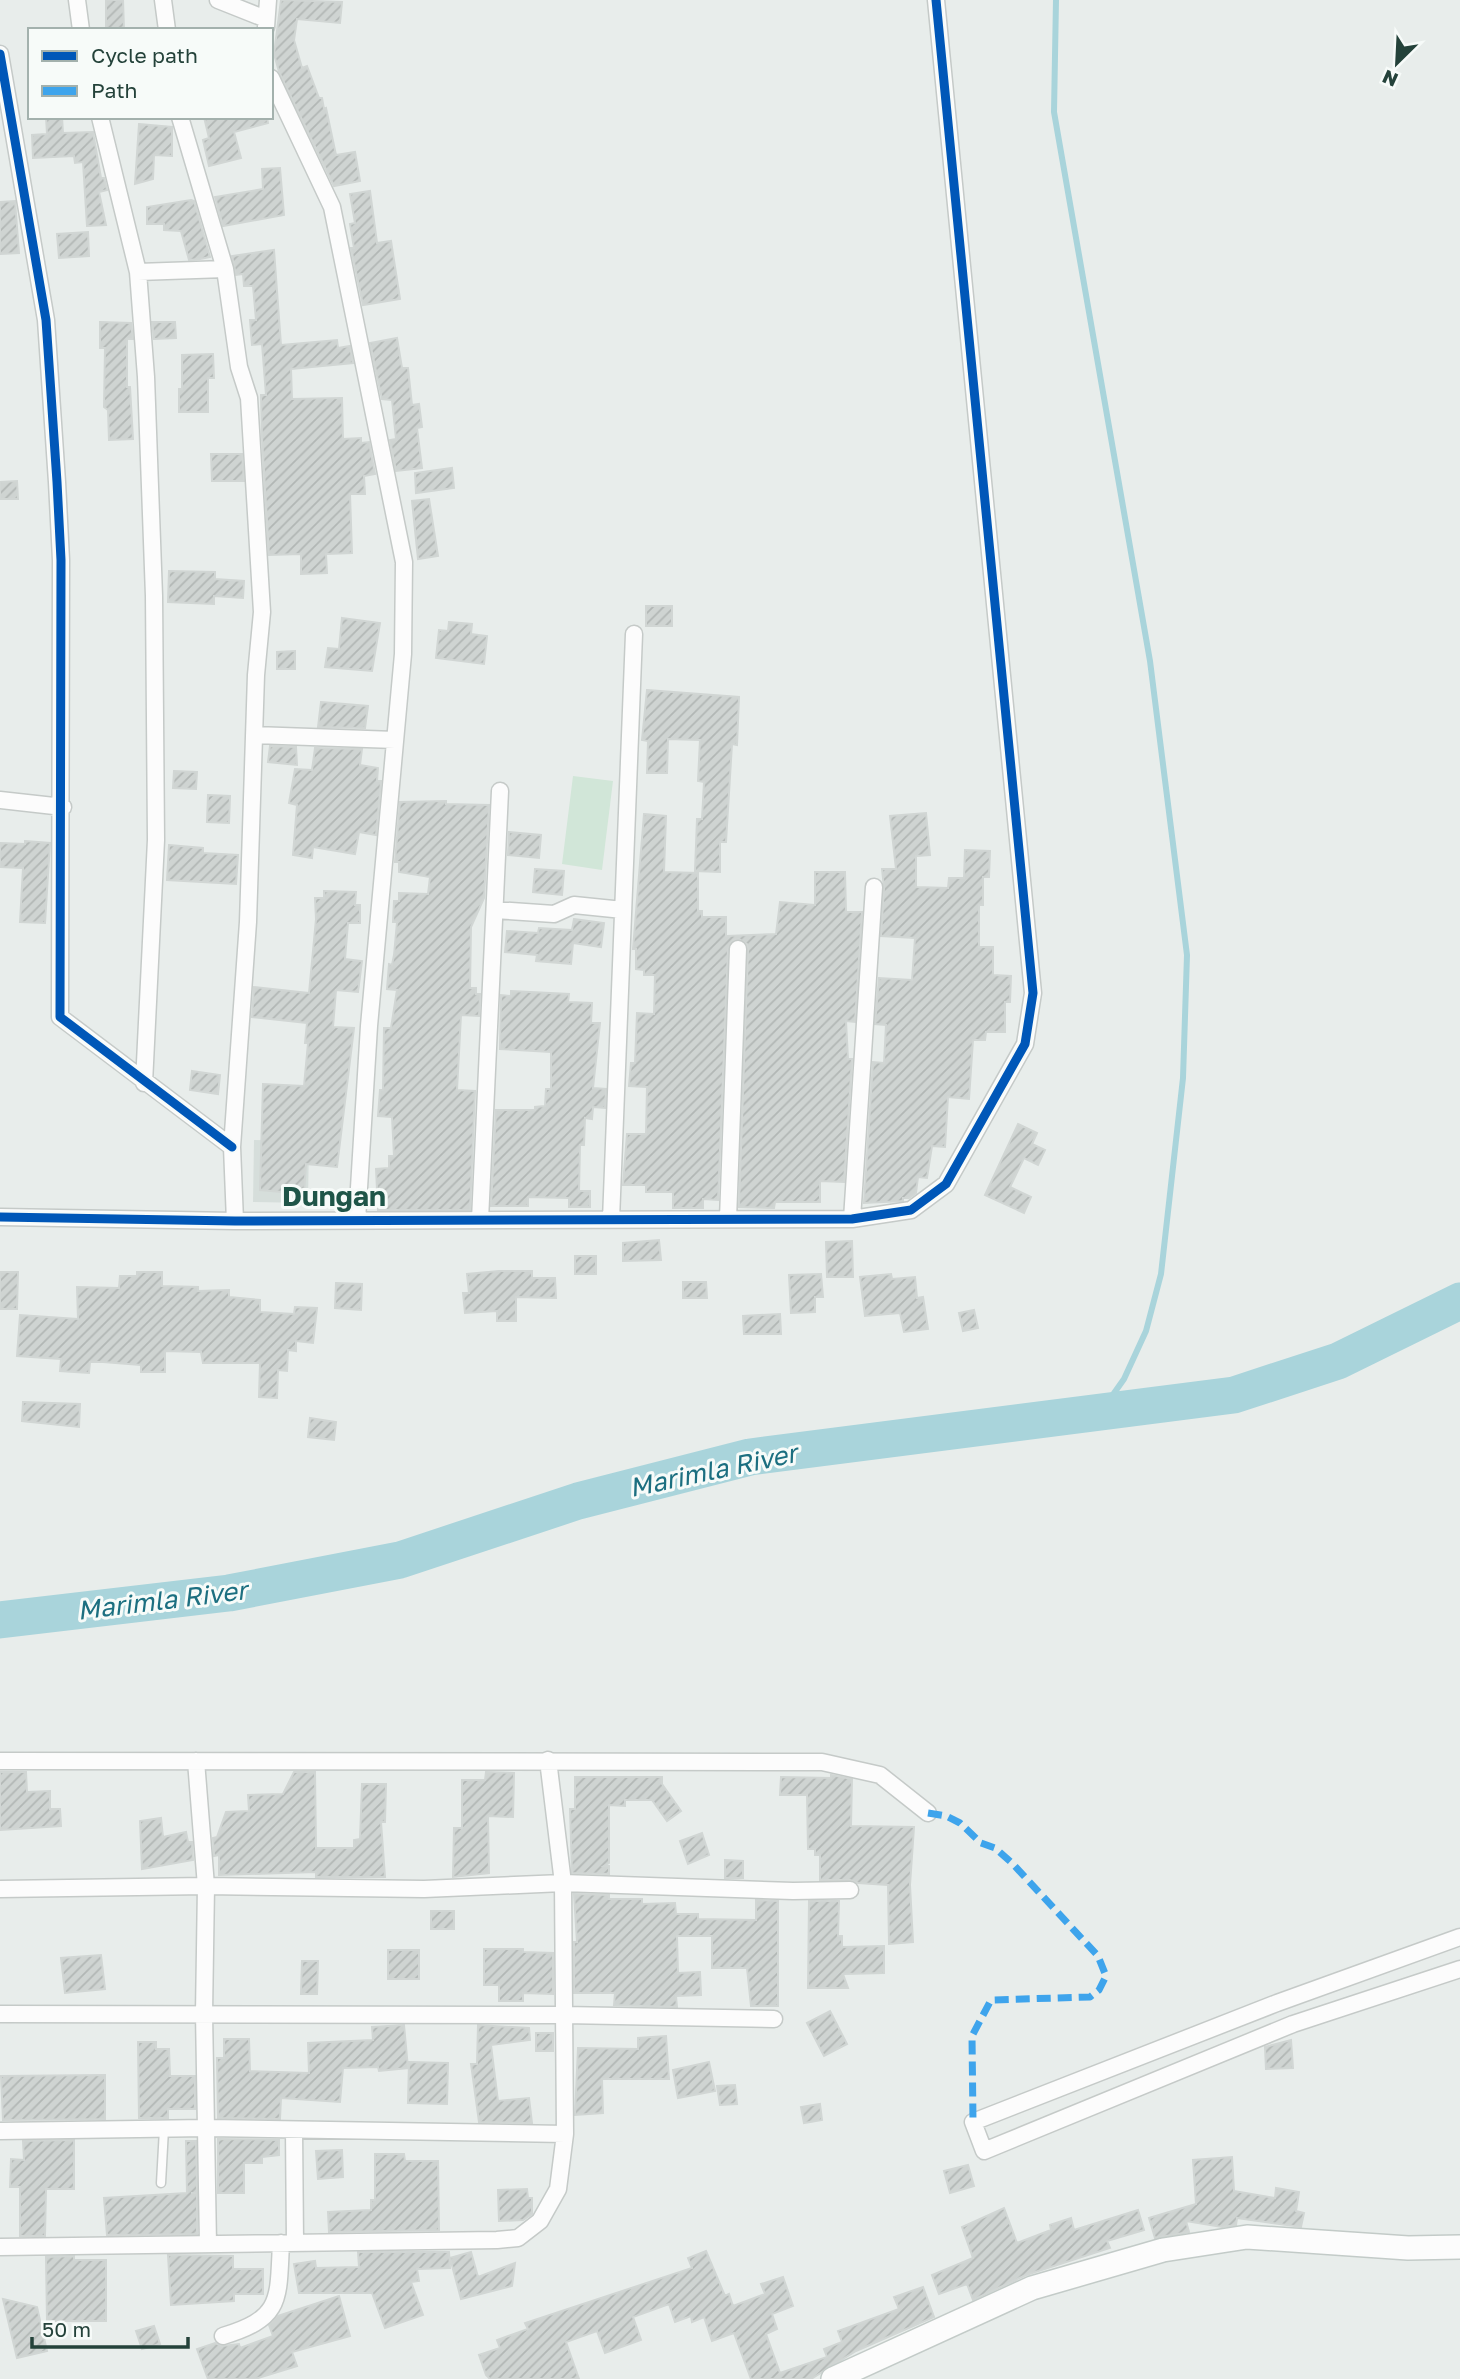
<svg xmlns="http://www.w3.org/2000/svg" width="1460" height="2379" font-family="'Golos Text',sans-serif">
	<defs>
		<pattern id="building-hatch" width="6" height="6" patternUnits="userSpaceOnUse" patternTransform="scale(1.75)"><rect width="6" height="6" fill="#cfd4d2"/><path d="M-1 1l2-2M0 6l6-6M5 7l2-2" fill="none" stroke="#b2b7b5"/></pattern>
	</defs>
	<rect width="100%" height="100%" fill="#e8edeb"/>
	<path fill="#d6dedb" d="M254,1140L309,1141L308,1203L253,1202Z"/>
	<path fill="#d1e6d8" d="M573,776L613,781L602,870L562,864Z"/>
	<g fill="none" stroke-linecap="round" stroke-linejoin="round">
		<path stroke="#a9d4db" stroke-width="6" d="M1056,0L1054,112L1150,661L1187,955L1183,1078L1161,1274L1146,1331L1124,1379L1100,1413"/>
		<path stroke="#a9d4db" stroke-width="37" d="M0,1620L229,1593L400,1560L578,1501L750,1457L1234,1395L1338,1361L1460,1301"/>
	</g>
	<path fill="url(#building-hatch)" stroke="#d1d6d4" stroke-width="2" d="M106,0H123L124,30H106Z
		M281,0L342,2L340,23L297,19L294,40L302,68L307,66L319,98H322L324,109L326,108L336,155L355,152L360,181L334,186L279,72L274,54Z
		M46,117H62L63,133L93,132L101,178H104L107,190L99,192L106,225L87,226L83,162L75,163L74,156L33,158L32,135L47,134Z
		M204,117H267L268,123L234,132L241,158L209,166L203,140L209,138Z
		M139,124L172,127V156L154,155L153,179L135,184Z
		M280,168L284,215L223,226L215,197L263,189L262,169Z
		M370,191L377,243L391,241L400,299L363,305L351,248H354L350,224L355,223L350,194Z
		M191,200L194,201L210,257L200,259L189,260L181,231L164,230V224H147V207Z
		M15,201L19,253L0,254V202Z
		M88,232L89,256L59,258L57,234Z
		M274,250L281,345L337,340L338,348L350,346L353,363L291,369L292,399L342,398L343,439L361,438V443L369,442L375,474L364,476L365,494H350L352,553L326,554L327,573L301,574V554L269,555L262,437L261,395H266L262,344L252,345L250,320H256L253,286H244L243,274L236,275L232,256Z
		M100,322L131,323L133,339H127V387H130L133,439L109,440L108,410L104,407L105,348H100Z
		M152,322H175L176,338L154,339Z
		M397,338L402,368H408L412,405L419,404L422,427L417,428L422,468L396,471L390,440L396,439L392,400L382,399L370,343Z
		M213,354L214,378H208V412H179V389H182V355Z
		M211,454H242L244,481H212Z
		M452,468L454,488L416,493L415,473Z
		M17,481L18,499H0V482Z
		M429,499L438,556L418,559L412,501Z
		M169,571L215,572V579L244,581L243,598L214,596V604L168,602Z
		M646,606H672V626H646Z
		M342,618L380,623L372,671L325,667L328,648L339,649Z
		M449,622L472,624L471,634L487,636L484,664L436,658L439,630L448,631Z
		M295,651V669H277V652Z
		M647,690L739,697L737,745L732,744L726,842H720V872L695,871L697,819H702L704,782L698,781L700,740L668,739L667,773H647L648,741L642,740Z
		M321,702L368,706L365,728L318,727Z
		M270,746L296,747L297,765L268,762Z
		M315,748L362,749L360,765L378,768L377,781H381L376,835L359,832L355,854L313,847L312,858L293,855L297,805L289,803L295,769L312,770Z
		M174,771L197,772L196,789L173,788Z
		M208,795L230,796L229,823L207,822Z
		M446,801V804L489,805L484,898L471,927L470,988H476V994H480L479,1016L461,1015L457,1090L475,1091L470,1210H378L376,1169L389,1168V1156H394L392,1117L378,1116L380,1090H383L384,1028H391L397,990L387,989L389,964L392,965L394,955L397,922H393L394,901H399V893L428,894L430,877L399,872V862H395L400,802Z
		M926,813L930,855L916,856V887L948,888L949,878H964L965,850L990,851L989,877H983V905H979V947H993V975L1011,976L1010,1002H1005V1032H986L985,1040H973L969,1099L948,1097L945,1147L932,1146L927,1178L918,1177L916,1193L909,1198H903V1201L864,1203L873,1062L884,1063L886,1025L875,1024L879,978L912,980L915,938L881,936L884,888L882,869H896L890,816Z
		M644,814L666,816L664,872L698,873V911H702V917H726V936L776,934L780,902L815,905V872H845L846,912H862L855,1022L846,1021L848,1059H852L844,1182L820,1181V1202H775L774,1208L739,1207L748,949L747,944L739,939L733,940L728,949L718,1200L703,1199V1208H673V1192H646V1185H623L627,1134H646L647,1087L629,1086L631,1063H635L637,1013L654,1014L655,975H644V970L636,969V949H633Z
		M509,832L541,835L539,858L508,855Z
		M25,841L50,843L45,923L20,922L23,868L0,867V843L25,844Z
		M169,845L203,848V853L238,855L236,884L167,880Z
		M535,869L564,871L562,895L533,892Z
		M324,891L356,892L355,905H360V923H348L345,959L362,961L358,992L336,990L333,1027L354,1028L337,1167L306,1164L304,1194L260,1190L263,1084L304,1086L308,1043H305L307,1023L252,1017L254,987L309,993L316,919L315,898H324Z
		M574,919L604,923L601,947L573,943L571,964L536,961L537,955L505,952L507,931L538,933L539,928L572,930Z
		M511,991L569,994L568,1002L592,1003L591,1023H600L593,1088L606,1089L605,1108L593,1107L592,1119L585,1118L584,1145H580L579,1191H590V1207H569V1198L528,1197V1206H491L496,1110H535V1107L545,1106L546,1089H551V1052L500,1049L501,995L511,996Z
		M192,1071L220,1075L218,1094L190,1090Z
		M1018,1124L1037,1133L1032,1144L1045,1150L1038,1165L1024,1158L1010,1187L1031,1197L1024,1213L985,1195Z
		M659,1240L661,1260L623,1261V1243Z
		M852,1241L853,1277H827L826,1242Z
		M575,1256H596V1274H575Z
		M499,1271H532V1278H555L556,1298L516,1297V1321H497V1311L465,1313L463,1293H469L467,1274Z
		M0,1272H18L17,1309H0Z
		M137,1272H162V1286L198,1287V1291L229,1290V1297L260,1300V1312L294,1314L295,1307L317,1308L313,1343L296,1341V1351L288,1350L287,1371L278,1370L277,1398L259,1397L260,1363H203L201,1352L165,1351V1372H141V1365L103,1362H90L89,1373L60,1371L61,1359L17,1356L20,1315L78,1319L77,1287L119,1288L120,1276H137Z
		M821,1274L823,1297H815V1312L791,1313L789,1275Z
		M891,1274L892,1279L915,1277L917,1298L923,1297L928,1329L904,1332L900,1313L865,1316L860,1277Z
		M683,1282H706L707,1298H683Z
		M336,1283L362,1284L361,1310L335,1308Z
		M974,1310L978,1328L963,1331L959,1313Z
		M780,1314L781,1334H744L743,1316Z
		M23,1402L80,1404L79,1427L22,1421Z
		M310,1418L336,1422L334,1440L308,1437Z
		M0,1772H26L27,1792L50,1791V1809H60L61,1826L0,1830Z
		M294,1772H315L316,1848H354V1840L360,1839L362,1784H386L385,1822H381L385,1877H316V1872L219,1875V1855L214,1856L213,1838L217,1837L226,1812L249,1811L248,1795L283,1794Z
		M486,1772L514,1773L513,1817L488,1816L489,1873L453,1877L454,1828H462V1780H485Z
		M831,1775L852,1779L851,1826L914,1827L910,1885L913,1942L889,1944L888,1885L858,1883L850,1880H820V1855H815V1849H808L807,1795H780L781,1777L831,1778Z
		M575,1777H662V1784L681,1811L667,1821L652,1800H625V1806L609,1805V1863L604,1866H609V1874L572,1873L570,1809H575Z
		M161,1818L163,1837L186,1832L188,1842H192L193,1860L142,1869L140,1821Z
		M702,1833L709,1855L688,1864L680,1841Z
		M725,1860L743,1861V1878H725Z
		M574,1894L609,1895V1899H642V1904L675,1903L676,1914H698V1919L756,1920V1900L778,1901V2006H751L747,1968H712V1936H677L678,1973L700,1972L701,1995L676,1996L677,2007L614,2005L615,1993H574V1942H577Z
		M809,1901H839L838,1936H842V1947L884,1946V1973L843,1974L848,1988H808Z
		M431,1911H454V1929H431Z
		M484,1949H523V1952L553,1953V1994L523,1993V2001H499V1985H484Z
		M388,1950H419V1979H388Z
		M101,1955L105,1989L65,1993L61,1958Z
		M302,1961H318L317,1994H301Z
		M830,2011L847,2044L824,2056L807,2023Z
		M404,2025L408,2068L379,2071L378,2067L343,2068L340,2102L281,2098L280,2119L218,2118L217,2058H224V2039H249L250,2071L309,2073L308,2043L373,2040L372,2027Z
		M478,2025L529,2028L530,2040L491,2045L498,2101L529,2098L532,2123L479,2122L471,2064H477Z
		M536,2033H553V2051H536Z
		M666,2036L669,2079H602L603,2113L575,2115L578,2048L638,2049V2038Z
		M1291,2040L1293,2068L1266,2069L1265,2047Z
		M138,2042H156V2049H169L170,2076H195V2109H168V2118H139Z
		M409,2062L448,2063L447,2104L408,2103Z
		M709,2062L715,2091L678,2098L673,2070Z
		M105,2075V2119L3,2120L1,2076Z
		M735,2085L737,2104L720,2105L717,2086Z
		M820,2104L822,2120L804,2123L801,2107Z
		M218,2139L279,2140V2155L262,2157V2163H244V2193H218Z
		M74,2140V2189H46L45,2236H20V2187H10L11,2159L24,2160L23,2141Z
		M186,2141H196L197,2193H191H197V2234L107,2235L104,2198L187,2193Z
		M342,2150L343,2177L318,2179L316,2151Z
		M375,2154H404L405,2161H438L439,2230L329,2232L328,2212L371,2210V2200H375Z
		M1232,2157L1234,2191L1275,2198L1276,2188L1299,2192L1296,2211L1304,2213L1301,2227L1237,2218L1236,2225L1222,2227L1186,2221L1189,2232L1155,2238L1149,2218L1196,2204L1193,2160Z
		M968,2165L974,2186L950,2193L944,2171Z
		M527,2189L528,2198H532V2214L523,2220L499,2221L498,2190Z
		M1004,2208L1017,2243L1051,2230L1050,2225L1071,2218L1074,2230L1138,2210L1144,2230L1107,2241L1110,2248L1026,2275L973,2300L967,2284L939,2294L932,2275L973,2258L962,2227Z
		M706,2251L725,2296L729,2294L733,2306L765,2294L761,2284L783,2277L793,2306L772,2314L777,2329L766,2334L780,2373L827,2357L824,2349L842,2342L838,2331L899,2309L894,2297L923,2287L934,2317L856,2351L811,2379H751L734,2333L712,2341L704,2317L692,2322L691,2316L675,2322L669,2304L633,2317L641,2340L605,2353L597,2331L566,2342L579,2379H490L486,2375L479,2355L500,2348L497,2340L528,2329L525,2323L692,2268L688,2258Z
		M358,2252H449L450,2268L417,2269L419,2281L411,2282L423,2315L385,2328L372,2293H299L294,2264L315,2261L316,2268L359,2267Z
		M471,2252L478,2277L515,2263L512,2286L461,2299L450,2258Z
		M168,2255L233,2256V2269H263V2294H234V2301L171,2305Z
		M74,2256V2260H106V2321H47L46,2257Z
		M339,2296L350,2336L292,2352L297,2366L255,2379H208L197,2349L215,2343L222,2346L239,2344L240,2348L273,2336L269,2325L278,2316Z
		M3,2299L37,2307L47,2351L17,2358Z
		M154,2326L160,2344L142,2349L136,2331Z"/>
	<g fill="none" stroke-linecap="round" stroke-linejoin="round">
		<defs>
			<path id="service" d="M161,2183L164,2129"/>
			<path id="minor" d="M77,0L81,30
				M163,0L167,30
				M218,0L266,19
				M266,27L268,0
				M0,54L46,320L57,482L61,560L60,1017L232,1147
				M271,78L332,207L404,562L403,654L369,1026L357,1220
				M100,117L138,272L146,377L154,596L156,840L144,1083
				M180,117L225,269L239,367L249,398L262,612L256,675L248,922L232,1147L235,1221
				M138,272L225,269
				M254,735L395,740
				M0,800L63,807
				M495,910L554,914L574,905L623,910
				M0,1217L235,1221L852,1219L911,1210L946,1184L1025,1044L1033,993L936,0
				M728,1219L738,949
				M852,1219L874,887
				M480,1220L500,791
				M611,1220L634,634
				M0,1761L822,1762L880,1775L928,1813
				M196,1761L206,1886L204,2013L208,2244
				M0,1889L206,1886L424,1889L563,1883L793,1891L850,1890
				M1460,1937L1277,2003L973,2122L984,2151L1293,2024L1460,1969
				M0,2014L564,2015L774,2019
				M294,2130L295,2242
				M0,2131L207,2128L565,2134
				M0,2247L497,2240L518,2238L540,2221L558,2189L565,2134L563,1883L548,1760
				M223,2336C283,2318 278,2299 281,2243"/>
			<path id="secondary" d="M833,2379L1032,2288L1163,2250L1247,2237L1408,2248L1460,2247"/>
		</defs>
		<use href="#service" stroke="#c5cac8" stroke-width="11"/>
		<use href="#minor" stroke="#c5cac8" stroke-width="19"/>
		<use href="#secondary" stroke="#c3cbc8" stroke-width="26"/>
		<use href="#service" stroke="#fcfcfc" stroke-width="8"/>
		<use href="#minor" stroke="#fcfcfc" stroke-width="16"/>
		<use href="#secondary" stroke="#fcfcfc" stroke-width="23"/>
		<path stroke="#3ea4ec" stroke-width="7" stroke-dasharray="14 7" stroke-linecap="butt" d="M928,1813L946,1816L960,1823L981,1843L995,1848L1012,1863L1098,1956L1106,1976L1099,1990L1090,1997L991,2000L972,2036L973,2122"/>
		<defs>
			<path id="cycleway" d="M0,54L46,320L57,482L61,560L60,1017L232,1147
				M0,1217L235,1221L852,1219L911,1210L946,1184L1025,1044L1033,993L936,0"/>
		</defs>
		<use href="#cycleway" stroke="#f7fbf9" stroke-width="13"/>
		<use href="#cycleway" stroke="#0057b8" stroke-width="9"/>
	</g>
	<g text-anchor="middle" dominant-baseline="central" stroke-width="6" stroke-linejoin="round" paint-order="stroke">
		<g font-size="26" font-style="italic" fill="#1c6f80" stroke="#f7fbf9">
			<text transform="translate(713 1470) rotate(-12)">Marimla River</text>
			<text transform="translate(162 1600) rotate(-7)">Marimla River</text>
		</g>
		<g font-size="28" font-weight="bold" fill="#1f5548" stroke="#f7fbf9">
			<text x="334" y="1195">Dungan</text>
		</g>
	</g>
	<rect x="28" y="28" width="245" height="91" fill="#f7fbf9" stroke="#a3b1ad" stroke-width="2"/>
	<rect x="42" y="51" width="35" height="10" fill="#0057b8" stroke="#a3b1ad" stroke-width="2"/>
	<text x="91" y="63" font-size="21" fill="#24423a">Cycle path</text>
	<rect x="42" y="86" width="35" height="10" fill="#3ea4ec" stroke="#a3b1ad" stroke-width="2"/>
	<text x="91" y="98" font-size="21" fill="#24423a">Path</text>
	<g transform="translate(1397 63) rotate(204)" stroke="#f7fbf9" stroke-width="5" paint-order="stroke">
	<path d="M0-5L12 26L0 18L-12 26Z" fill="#24423a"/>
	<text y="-10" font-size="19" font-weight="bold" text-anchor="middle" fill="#24423a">N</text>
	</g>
	<path d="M32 2337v10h156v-10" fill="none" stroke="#24423a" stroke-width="3.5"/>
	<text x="42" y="2337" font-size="21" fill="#24423a" stroke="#f7fbf9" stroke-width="5" paint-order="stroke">50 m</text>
</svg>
